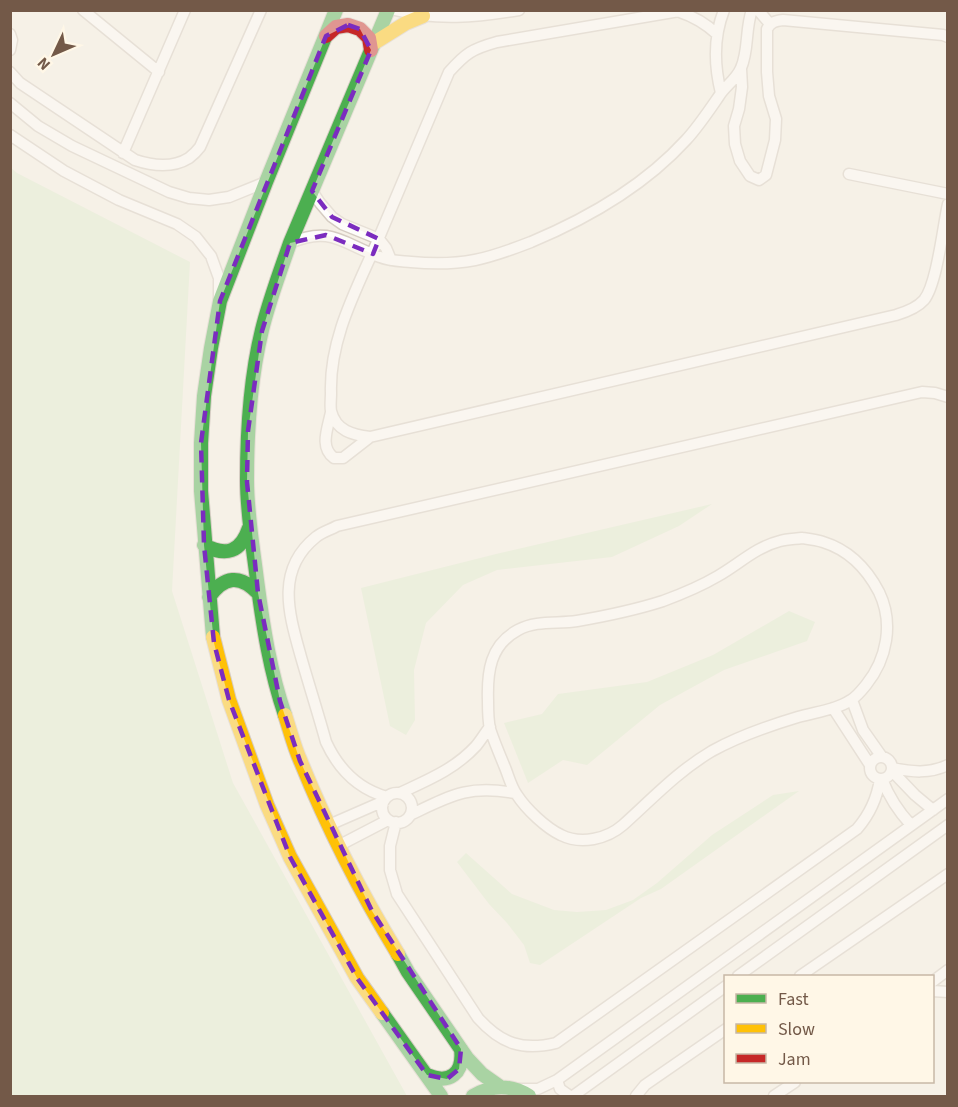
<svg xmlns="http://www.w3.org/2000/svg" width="958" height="1107" font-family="'Source Sans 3',sans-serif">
	<rect width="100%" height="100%" fill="#f6f1e7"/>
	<path fill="#e1edd1" d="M10,167L17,173L190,262L172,591L233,783L407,1096H11Z
		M712,504L679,526L612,557L497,570L463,585L426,623L414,670L415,720L406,735L390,726L361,588L496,554Z
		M789,611L815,622L807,641L724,670L660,705L587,765L563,760L528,783L504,723L542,714L558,694L647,682L713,655Z
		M799,791L661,889L641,898L540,965L530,963L524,945L507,923L489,904L457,862L466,853L512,894L554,910L577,912L606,910L633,900L657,883L712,835L773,795Z"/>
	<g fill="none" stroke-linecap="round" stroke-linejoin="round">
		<defs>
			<path id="street" d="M83,10L159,72
				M395,10C437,21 477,17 519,10
				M685,10L497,42C472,49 466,53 449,72C427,124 405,176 383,228C361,282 329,334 331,393C331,399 330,406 331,411C336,431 353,435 370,437L896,315C906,312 917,308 924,300C937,284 943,226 948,204
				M758,10L770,24
				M680,12C695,17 705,23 717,34
				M10,34L12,40L10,50
				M741,69L742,87L739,109L734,126L735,144L740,161L750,176L759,180L766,175L775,140L776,119L769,96L767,72V29C771,22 775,21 783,20L943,35L948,37
				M10,72L20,83L135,160C153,166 173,168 189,158C193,155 197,151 200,147L261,10
				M721,93C714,65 713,38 724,10
				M10,103L38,126L72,146L169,192L189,198L209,200L229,197L266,182
				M10,135L64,171L119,200L177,224L196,237L211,256L219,278V297
				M123,153L185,10
				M849,174L948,194
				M312,191L320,203L332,217L342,224L379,239L386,248L391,260
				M290,243C331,225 343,244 380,257C389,261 401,261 411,262C432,264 454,264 475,260C494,256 513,249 531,242C586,219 645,185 686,140C698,127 708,112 719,96C725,86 736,80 741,68C749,50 745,29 752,10
				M331,412C328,428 319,447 334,458H343L370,437
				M802,538C809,539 817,540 823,542C849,550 867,569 879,592C894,623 887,659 866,685C862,690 856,697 851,700C836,710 815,712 798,717C768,726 739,736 712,751C678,771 652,799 623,825C607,839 581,845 561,835C546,828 526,809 517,795C511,787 508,774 504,765C499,753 494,741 490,729C488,720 488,710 488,701C487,672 490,645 518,630C536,620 558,624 577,621C606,616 635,610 663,601C682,594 701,586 718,576C739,564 756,547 780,541C787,539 795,539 802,538Z
				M852,700L863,730L882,757
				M833,708L870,765
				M870 768a11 11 0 1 1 22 0a11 11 0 1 1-22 0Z
				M892,768C912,772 929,774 948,765
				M892,771L915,795L933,810
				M882,779C889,797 898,811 911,825
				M400,793C428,780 455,769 476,746C481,740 485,733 490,727
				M382 808a15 15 0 1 1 30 0a15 15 0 1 1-30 0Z
				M387,797C358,789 338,768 326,742C318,713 309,685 301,657C289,614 275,570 316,537C322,532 330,530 337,526L922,392L935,393L948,397
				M410,815C452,795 468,785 515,793
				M396,822L390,846V870L397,894L478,1018C501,1044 523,1051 556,1043L857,829C870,814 877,799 880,779
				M329,825L384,801
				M338,846L388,820
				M738,976L948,825
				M800,976L948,874
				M932,982L948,970
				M932,991L948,992
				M557,1080L560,1089L570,1096
				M518,1089H538L557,1080L948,799
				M573,1096L726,986
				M636,1096L645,1085L726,1029
				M774,1096L795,1082"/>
			<path id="fast" d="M204,545C226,557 241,552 249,528
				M209,597C224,576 240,574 258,593
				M213,637L201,491V443L204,396L211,348L220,301L266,182L336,10
				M285,715C270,671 263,626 257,580C253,547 247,514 247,480C247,430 250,379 262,330C269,301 280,272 290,243L388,10
				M398,954L408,972L467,1058L482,1074L499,1086
				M382,1013L441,1096
				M427,1075C450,1085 464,1073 461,1049
				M473,1096C492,1085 510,1084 529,1096"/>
			<path id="slow" d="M374,43L406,23L423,16
				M213,637L229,700L267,805L290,857L357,978L382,1013
				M285,715C290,730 294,747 301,762C328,829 361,893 398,954"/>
			<path id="jam" d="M326,36L336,27L348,25L360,29L369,38L371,50"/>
		</defs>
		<use href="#street" stroke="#d5ccc2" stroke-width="13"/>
		<use href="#fast" stroke="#d6cdc4" stroke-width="16"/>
		<use href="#slow" stroke="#d6cdc4" stroke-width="16"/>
		<use href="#jam" stroke="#d6cdc4" stroke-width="16"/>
		<use href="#street" stroke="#fefdfb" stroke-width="10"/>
		<use href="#fast" stroke="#4caf50" stroke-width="14"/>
		<use href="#slow" stroke="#ffc107" stroke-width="14"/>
		<use href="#jam" stroke="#c62828" stroke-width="14"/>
	</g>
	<path d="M0 0H958V1107H0ZM348,25L360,29L371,50L312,191L332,217L379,239L373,254L326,235L290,243L262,331L248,431L247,482L258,593L280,701L300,761L372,911L461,1049L459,1069L447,1079L427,1075L357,978L290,857L229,700L214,643L204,545L201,443L220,301L326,36Z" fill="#f6f1e7" fill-opacity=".55" fill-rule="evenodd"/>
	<path fill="none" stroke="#7b2cbf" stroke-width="4.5" stroke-dasharray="12 8" stroke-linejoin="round" d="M348,25L360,29L371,50L312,191L332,217L379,239L373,254L326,235L290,243L262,331L248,431L247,482L258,593L280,701L300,761L372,911L461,1049L459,1069L447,1079L427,1075L357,978L290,857L229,700L214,643L204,545L201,443L220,301L326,36Z"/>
	<rect width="958" height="1107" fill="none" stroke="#735948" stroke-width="24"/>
	<rect x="724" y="975" width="210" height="108" fill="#fff7e7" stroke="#c7b8a7" stroke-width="1.5"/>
	<rect x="736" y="994" width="30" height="9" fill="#4caf50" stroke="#c7b8a7" stroke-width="1.5"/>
	<text x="778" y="1005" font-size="18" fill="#735948">Fast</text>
	<rect x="736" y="1024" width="30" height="9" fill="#ffc107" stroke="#c7b8a7" stroke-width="1.5"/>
	<text x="778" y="1035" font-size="18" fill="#735948">Slow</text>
	<rect x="736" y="1054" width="30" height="9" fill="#c62828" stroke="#c7b8a7" stroke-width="1.5"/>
	<text x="778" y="1065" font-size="18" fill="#735948">Jam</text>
	<g transform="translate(54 54) rotate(226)" stroke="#fff7e7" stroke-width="4.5" paint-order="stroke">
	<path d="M0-4.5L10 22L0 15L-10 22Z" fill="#735948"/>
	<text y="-9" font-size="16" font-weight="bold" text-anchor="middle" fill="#735948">N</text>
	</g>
</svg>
